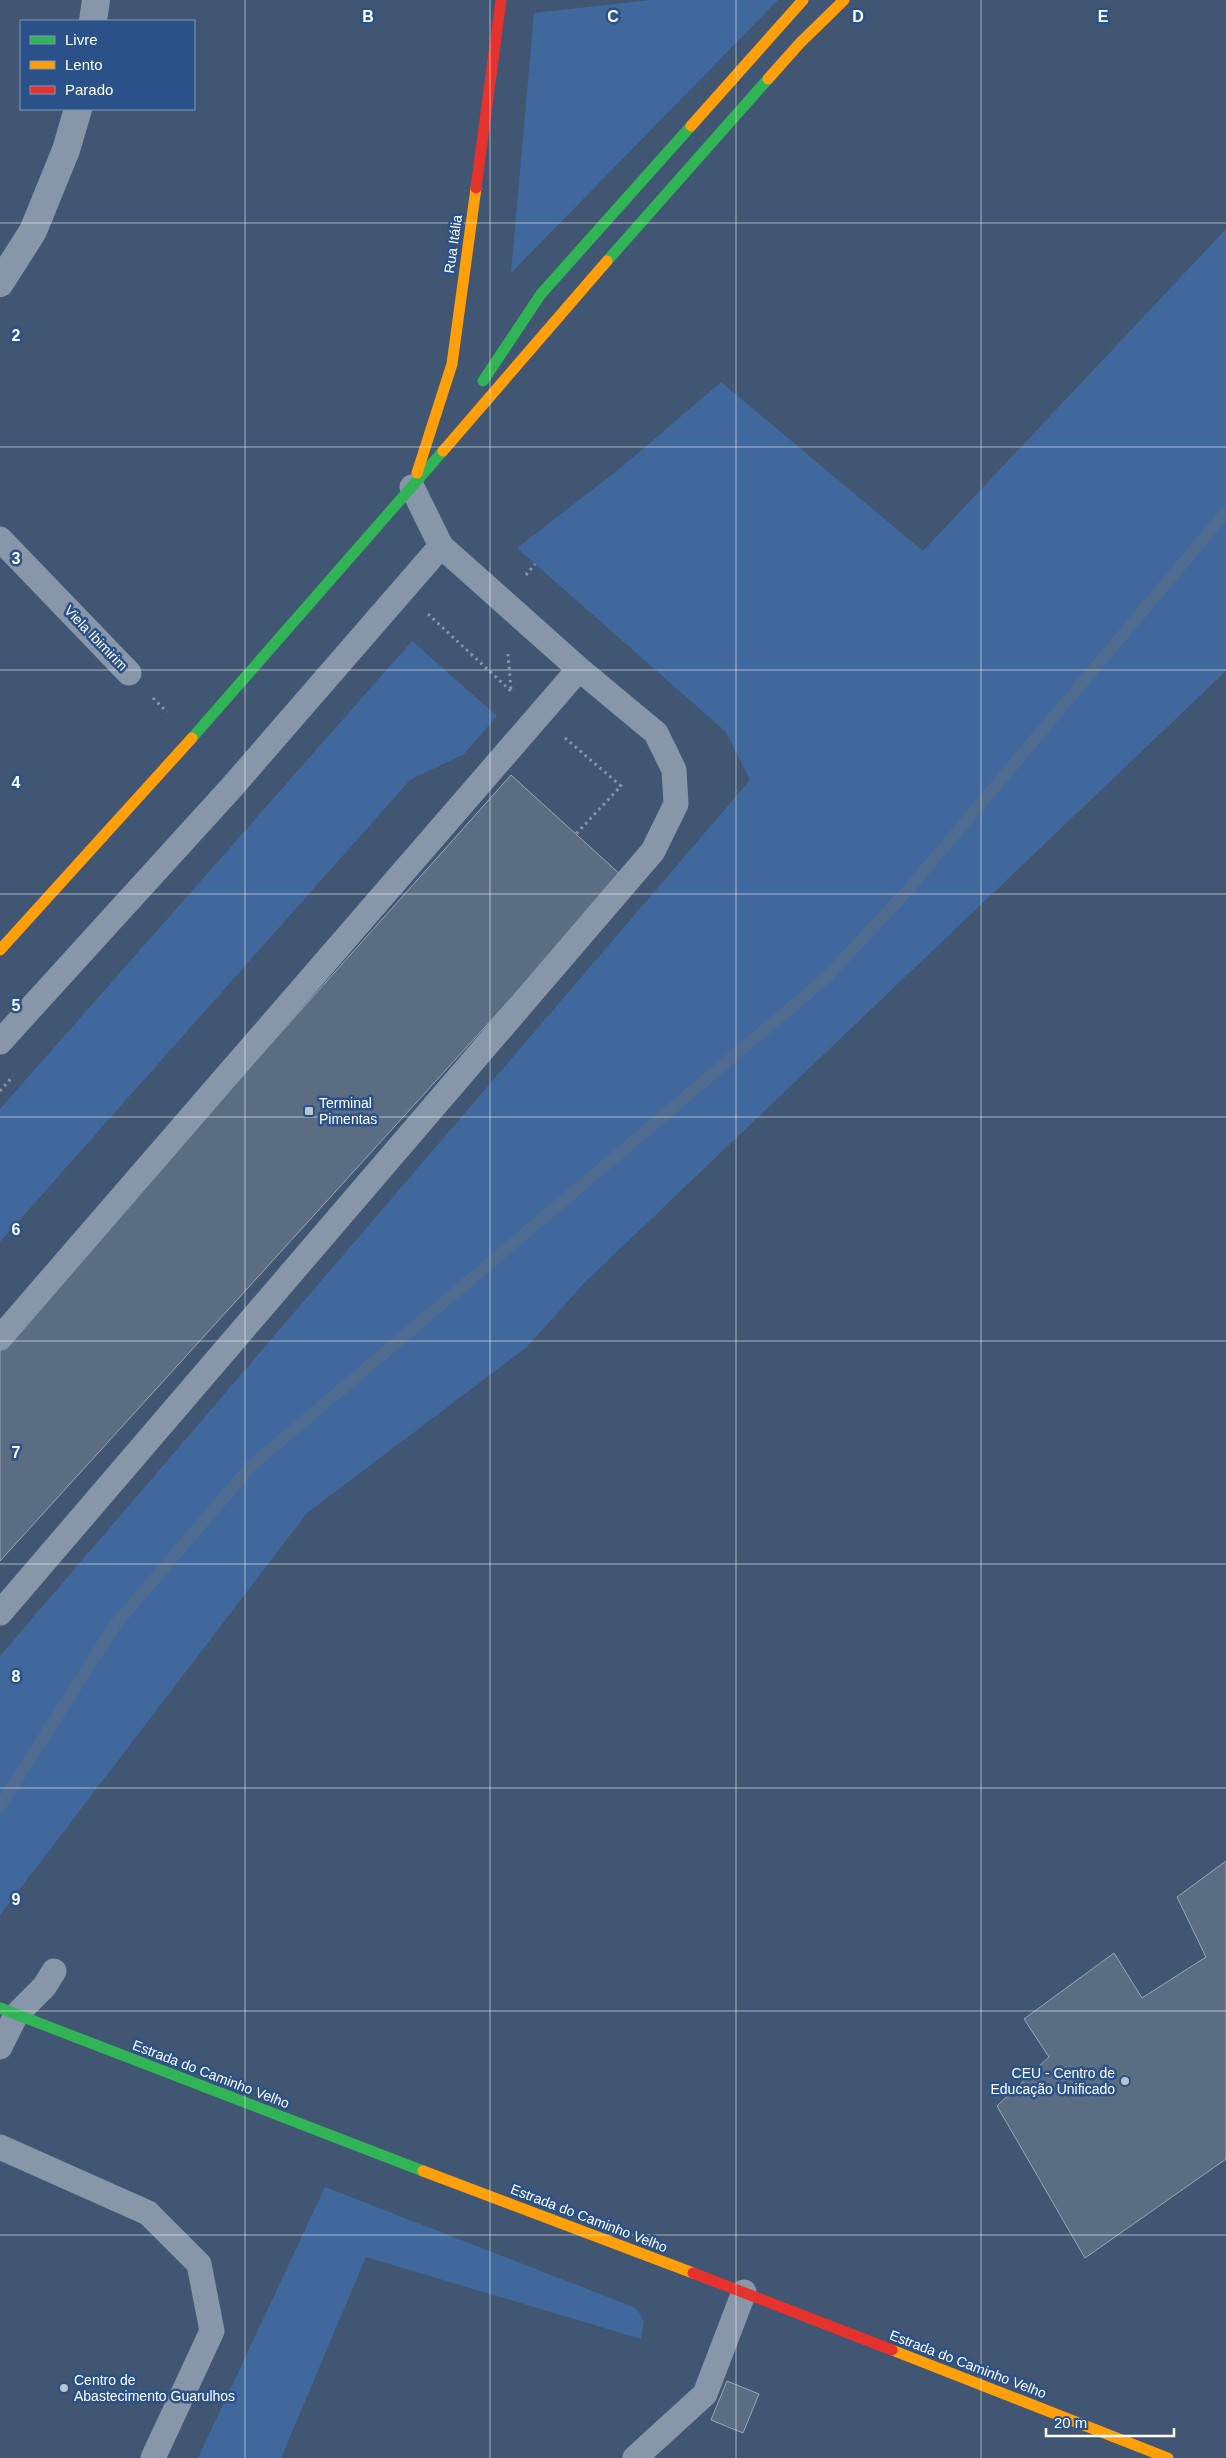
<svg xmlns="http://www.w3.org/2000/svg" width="1226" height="2458" font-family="Arial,sans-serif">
	<rect width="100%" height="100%" fill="#405673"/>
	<path fill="#40689d" d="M650,0H778L511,273L534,13Z
		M1226,229V671L584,1283L527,1347L307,1513L0,1915V1656L750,780L726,732L517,548L623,466L721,382L923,551Z
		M412,641L497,716L464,754L410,780L0,1242V1109Z
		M325,2187L636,2308L644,2321L641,2339L366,2257L281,2458H198Z"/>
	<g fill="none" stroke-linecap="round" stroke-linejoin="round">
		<path stroke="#506b90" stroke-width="12" d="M0,1806L115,1625L251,1466L827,977L908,890L1226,512"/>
	</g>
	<path fill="#5b6d83" stroke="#9aa6b6" d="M511,775L622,876L0,1561V1347Z
		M1226,1861V2159L1085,2258L997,2106L1049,2057L1024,2019L1114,1953L1142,1998L1206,1957L1177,1897Z
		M727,2381L759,2394L743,2433L711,2420Z"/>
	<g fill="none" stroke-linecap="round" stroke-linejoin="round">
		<path stroke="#8796a8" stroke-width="3" stroke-dasharray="2.5 4" stroke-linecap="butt" d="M526,575L535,564
			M428,614L513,693
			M508,654L511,690
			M153,698L167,712
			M565,738L621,786L576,834
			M0,1091L13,1076"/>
		<path stroke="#8796a8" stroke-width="25" d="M0,539L129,673
			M0,1042L232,787L441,546
			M0,1338L579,669
			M0,1613L653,851L676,804L674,770L656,733L579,669L441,546L412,487
			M0,2047L16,2015L44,1987L54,1971
			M0,2147L148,2213L199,2264L212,2331L153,2458
			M635,2458L705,2394L744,2292"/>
		<path stroke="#8796a8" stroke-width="28" d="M93,21L96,0
			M0,283L33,231L66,150L78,109"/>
		<path stroke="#30b455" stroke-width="11" d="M607,261L768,79
			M483,381L541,294L691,126
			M192,738L443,451
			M0,2008L423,2171"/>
		<path stroke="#ff9f0a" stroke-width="11" d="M768,79L800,43L844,0
			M691,126L803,0
			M443,451L607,261
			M417,473L452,364L476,188
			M0,950L192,738
			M423,2171L693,2273
			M892,2350L1168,2458"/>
		<path stroke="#e5322d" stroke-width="11" d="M476,188L501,0
			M693,2273L892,2350"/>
	</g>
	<path fill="none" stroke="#fff" stroke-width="1" stroke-opacity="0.55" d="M245,0V2458M490,0V2458M736,0V2458M981,0V2458M0,223H1226M0,447H1226M0,670H1226M0,894H1226M0,1117H1226M0,1341H1226M0,1564H1226M0,1788H1226M0,2011H1226M0,2235H1226"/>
	<g fill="#bcc4ce" stroke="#2b5288" stroke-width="2">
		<rect x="304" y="1106" width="10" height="10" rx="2.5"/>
		<circle cx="1125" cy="2081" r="5"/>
		<circle cx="64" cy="2388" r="5"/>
	</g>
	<g text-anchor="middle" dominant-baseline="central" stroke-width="5" stroke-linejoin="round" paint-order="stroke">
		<g font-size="14" fill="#fff" stroke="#2b5288">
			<text transform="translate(453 244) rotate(-82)">Rua Itália</text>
			<text transform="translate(96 638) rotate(46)">Viela Ibimirim</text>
			<text transform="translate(211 2074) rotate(21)">Estrada do Caminho Velho</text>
			<text transform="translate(589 2218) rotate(21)">Estrada do Caminho Velho</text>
			<text transform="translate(968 2364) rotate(21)">Estrada do Caminho Velho</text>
		</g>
		<g font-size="14" fill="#fff" stroke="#2b5288" text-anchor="start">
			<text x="319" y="1103">Terminal<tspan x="319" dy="16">Pimentas</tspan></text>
			<text x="1115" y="2073" text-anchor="end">CEU - Centro de<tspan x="1115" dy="16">Educação Unificado</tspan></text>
			<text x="74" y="2380">Centro de<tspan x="74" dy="16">Abastecimento Guarulhos</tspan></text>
		</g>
	</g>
	<g font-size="16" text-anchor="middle" font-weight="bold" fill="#fff" stroke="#2b5288" stroke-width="5" stroke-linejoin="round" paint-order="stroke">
		<text x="368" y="22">B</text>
		<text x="613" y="22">C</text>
		<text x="858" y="22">D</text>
		<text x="1103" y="22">E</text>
		<text x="16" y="341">2</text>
		<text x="16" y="564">3</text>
		<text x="16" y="788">4</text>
		<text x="16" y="1011">5</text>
		<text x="16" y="1235">6</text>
		<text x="16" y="1458">7</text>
		<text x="16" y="1682">8</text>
		<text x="16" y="1905">9</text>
	</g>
	<rect x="20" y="20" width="175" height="90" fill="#2b5288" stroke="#8097b8"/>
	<rect x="30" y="36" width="25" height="8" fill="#30b455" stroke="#8097b8"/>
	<text x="65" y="45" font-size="15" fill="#ffffff">Livre</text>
	<rect x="30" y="61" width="25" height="8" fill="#ff9f0a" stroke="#8097b8"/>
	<text x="65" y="70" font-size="15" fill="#ffffff">Lento</text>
	<rect x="30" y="86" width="25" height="8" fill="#e5322d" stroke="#8097b8"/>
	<text x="65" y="95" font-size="15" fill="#ffffff">Parado</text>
	<path d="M1046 2428v8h128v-8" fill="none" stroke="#ffffff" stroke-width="2.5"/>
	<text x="1054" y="2428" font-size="15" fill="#ffffff" stroke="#2b5288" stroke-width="4" paint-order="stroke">20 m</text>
</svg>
